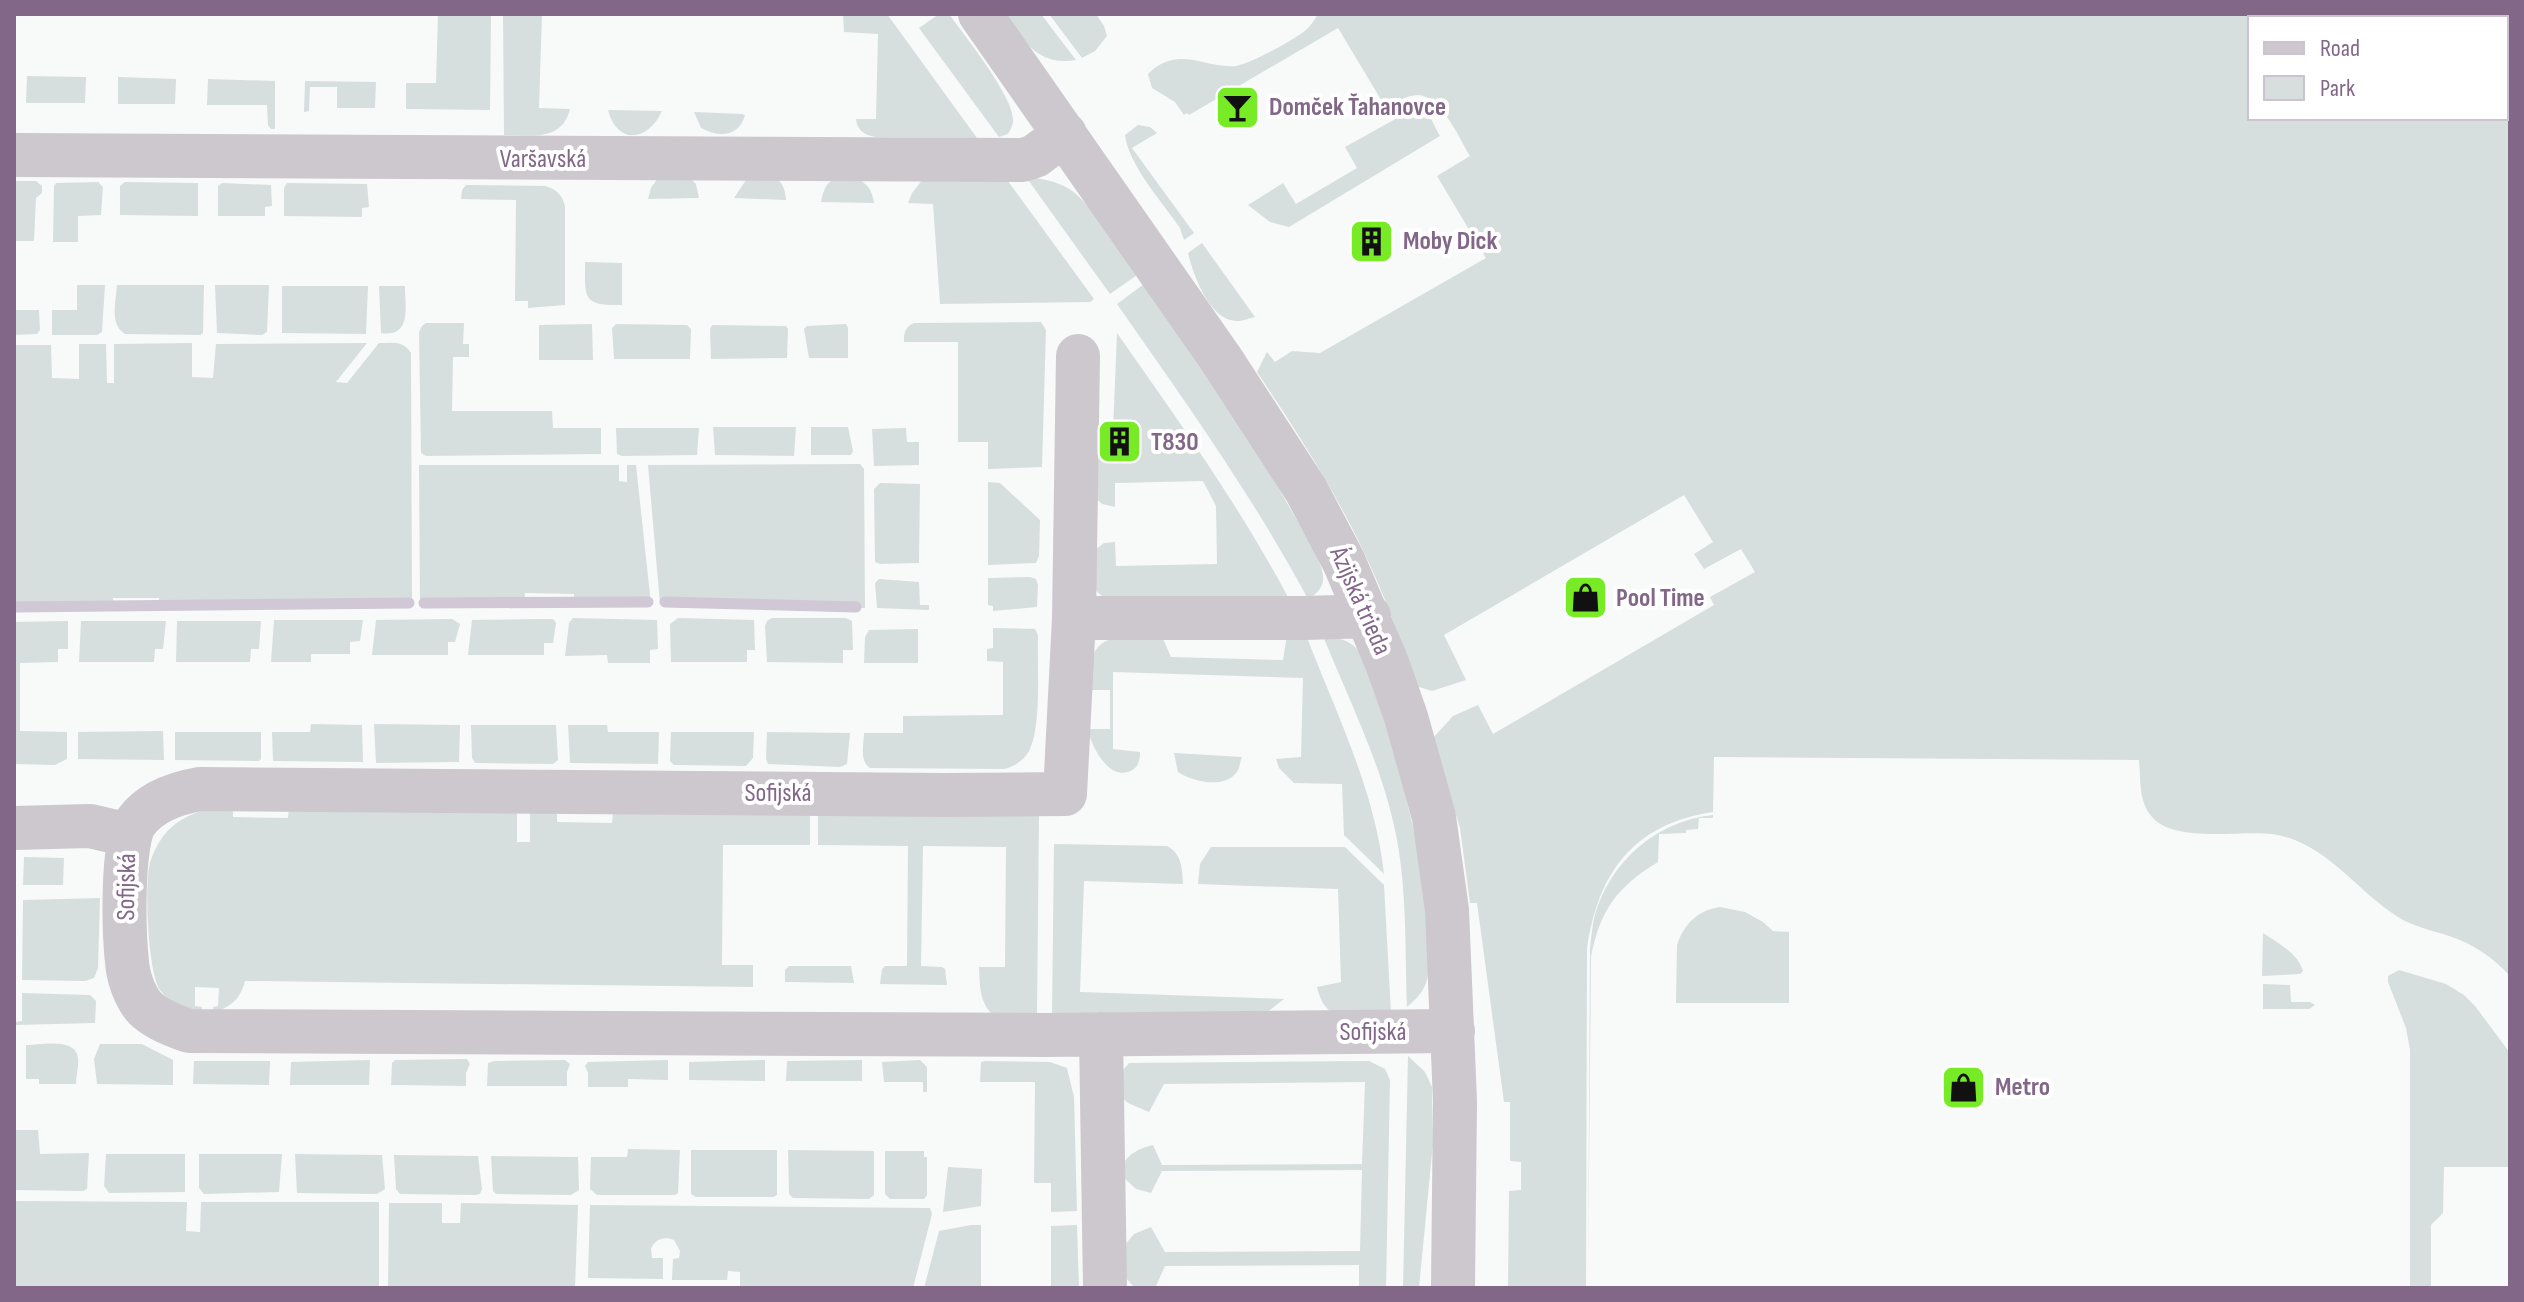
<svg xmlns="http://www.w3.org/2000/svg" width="2524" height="1302" font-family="'Sofia Sans Condensed',sans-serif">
	<rect width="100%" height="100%" fill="#f7faf8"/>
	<path fill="#d6dfde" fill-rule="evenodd" d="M438,14H491L490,110L406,109V83H436Z
		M503,14H542L539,108L570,109C562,142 531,135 504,135Z
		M843,14H887L977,138L875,137C864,135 857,130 856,119H876L878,34L844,32Z
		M939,14H949C964,35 1016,99 1013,122C1012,127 1010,130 1008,134L999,137L919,28Z
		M1003,14H1041L1076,60C1039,67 1022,40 1003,14Z
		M1049,14H1096L1104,26L1107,36L1095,51L1082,58Z
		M1318,14H2510V976C2494,958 2472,943 2449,936C2431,930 2414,927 2398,917C2355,890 2326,842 2272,834C2240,830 2176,843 2153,818C2138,802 2141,780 2139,760L1714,757L1713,812C1633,824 1598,873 1587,949L1586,1288H1508L1509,1191L1521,1190V1162L1510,1161V1102H1504L1477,903H1470L1460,828L1433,738L1453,716L1478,705L1493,734L1714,605L1710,597L1755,572L1741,549L1704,569L1694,554L1713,542L1684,495L1444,635L1466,680L1432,691L1416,686C1400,639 1384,593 1362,548C1332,486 1295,429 1257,372L1267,352L1275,362L1292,351L1320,353L1486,258L1437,176L1470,156C1459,138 1440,93 1416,95C1405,96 1395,103 1386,108L1338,28L1189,115L1187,113L1184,115L1175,102L1152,88L1148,74C1178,44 1204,69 1236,66C1250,64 1296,39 1307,29C1311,25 1315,19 1318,14ZM2250,18H2506V118H2250Z
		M27,76L86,77L85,103H26Z
		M118,77L176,79L175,104H118Z
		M208,79L275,81V129H271L268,125L267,105H207Z
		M305,81L376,82L375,108H337V87H310L309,111L304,112Z
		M1417,107C1429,109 1434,126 1440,136L1289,227L1270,222L1248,205L1283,183L1296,204L1357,168L1345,147Z
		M608,110L662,111C648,142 617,145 608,110Z
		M694,112L742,114L745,115C739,137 719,138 701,128Z
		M1138,125L1150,127L1157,133L1132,148L1194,233L1184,240L1180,228C1163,203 1129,166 1125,135Z
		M774,176C783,183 785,189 786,200L734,198L746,180Z
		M854,177C867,183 872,189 874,203L821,202C826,178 832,179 854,177Z
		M1005,177L1094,299L1090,302L940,304L933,204L908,203L912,193L923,179Z
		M1026,177C1040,178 1057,181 1069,189C1090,201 1122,254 1137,275L1110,294Z
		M658,178H690L696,184L699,198L648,199L651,188Z
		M14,181H36L42,186V193L36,198L34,241H14Z
		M125,182L198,183V216L120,215V186Z
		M56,183L98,182L103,187L101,215L78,216V242H53L54,186Z
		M222,183L271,185L272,206L265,207V216H218V186Z
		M287,183L367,184L369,207L362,208V217L284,216V188Z
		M466,185L545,186C556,189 562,194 565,206V305L528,308V301H515L516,200L461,199L462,190Z
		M1202,243L1255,317C1249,318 1241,322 1236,321C1209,320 1193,274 1188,253Z
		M585,262L622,263V305C582,306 585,298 585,262Z
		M1144,284L1250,438L1315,552C1324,572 1330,587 1308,599C1252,495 1184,400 1117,304Z
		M77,285H105L102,332L97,335H52V310H77Z
		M117,285H204L203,333L200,335L125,334C109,324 116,302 117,285Z
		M215,285H269L267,332L262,335L217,333Z
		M282,286H368L366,334L282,333Z
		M379,286H405C405,307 412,338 381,333Z
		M14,310H39L40,330L37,334L14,335Z
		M1041,322L1046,330L1042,467L988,469V442H958V342H904C904,332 905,327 914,323Z
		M426,323H464L463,344H469V357H453L452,411H552L553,428H601V454L426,456L421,453L419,332L422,326Z
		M592,324L593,360H539V325Z
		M616,324L687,325L691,329L690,359H614L612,328Z
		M846,324L848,328V358H809L804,329L807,326Z
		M712,325L786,326L788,329L787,358L711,359L710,329Z
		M1117,333C1178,420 1239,505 1289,599L1115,600L1102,596L1094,589L1096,549L1104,543L1115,542L1116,566L1217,564L1216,506L1203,481L1115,483V507L1102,504L1093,496C1094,462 1089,456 1127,452V432L1113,431Z
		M192,343V377L213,378L216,344L367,343L336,382L347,383L379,343C392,343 403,340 411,353L412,605L160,607L159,598H113V608L14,609V345H51L52,378L79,379V344H106L107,383H114V344Z
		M713,427H796L794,456L715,455Z
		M811,427H848L853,451L851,455H811Z
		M616,428H699L697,455L622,456L617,454Z
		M906,428L907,442H919V465L874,466L872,429Z
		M860,464L864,469L865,608L660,604L648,465Z
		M419,465H619V481L627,482V465H636L651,604L574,605V594L525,593L524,605H420Z
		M988,482L1000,483L1040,520L1039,556L1036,563L988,565Z
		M880,483L920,484L919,563L880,564L875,562L874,489Z
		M1030,577L1036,579L1038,585L1037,607L993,611V606L988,605V578Z
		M879,579L919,582L920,605H929V610L877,608L875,583Z
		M573,618L657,620L658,649L650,650V663H608L607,655L565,656L569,623Z
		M678,618L754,620L755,650H747V662H671L670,624Z
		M772,618H846L852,621L853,650H843V663L767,662L765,626L767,621Z
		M452,619L460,624L455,642H448V655H372L376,620Z
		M542,619H553L556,623L553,643H544V655H468L472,620Z
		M274,620H363L360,641L350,642V654H311V662H271Z
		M68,621V649H58V662L20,663V731L67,732V759L55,765L14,764V622Z
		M81,621H166L163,649H155L154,662H79Z
		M177,621H261L259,649H251L250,662H176Z
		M993,628L1035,629L1038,635C1037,664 1042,727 1029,751C1023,761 1015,766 1004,769L870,768C859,761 864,744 864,733H903V716L1003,715V662L987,661V649L993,648Z
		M918,629V663H864L865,637L869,630Z
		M1161,634L1171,657L1283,660L1287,635H1306C1336,713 1375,790 1384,874L1344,835L1342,784L1294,783L1279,768L1276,759L1301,757L1303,678L1113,672V749L1140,752C1140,761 1138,769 1128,772C1106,778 1092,745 1087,729H1110V690H1086C1090,630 1111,638 1161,634Z
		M1323,636C1335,637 1348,639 1357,649C1370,663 1381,710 1387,729C1406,797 1426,863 1428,934C1428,950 1431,968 1426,983C1422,994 1415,1000 1407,1007C1405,952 1407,894 1397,840C1385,772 1349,700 1323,636Z
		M311,724L362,725L363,762L273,761L272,732H310Z
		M374,724L460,725L459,762L376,763Z
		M471,725H556L558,760L553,764L475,763L472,758Z
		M568,725H607L608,732H659L658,764L570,763Z
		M163,731L164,760L78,759V732Z
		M175,732H261V759L259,761L175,760Z
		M671,732H754L753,758L746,766L674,765L670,761Z
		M767,732L850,733L847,764L840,767L768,764L766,759Z
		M1174,753L1242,757C1240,761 1240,766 1238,770C1227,790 1193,782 1178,772Z
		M216,806H233V817L288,818L289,807L517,811V842H530V811L557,812V822L612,823L613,812H810V845H723L722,965H753V987L245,981C240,1000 231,1006 214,1013L213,1007L218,1006L219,988L195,987V1006L202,1007V1013C187,1011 169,1003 160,990C148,973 144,884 150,863C152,856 156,847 160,841C173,820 193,813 216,806Z
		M818,813L1039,815L1037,1015L991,1013C979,1000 980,984 979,967H1005L1006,847L923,846L921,966L942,967L945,969L947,985L880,984L882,969L885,966H907L908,846L818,845Z
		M1713,815V818H1699L1698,829L1686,830V833L1659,834L1658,862C1617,887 1600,910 1591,957L1588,1288L1590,949C1591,939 1592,928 1594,918C1609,862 1656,821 1713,815Z
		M1054,844L1167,846C1182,854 1182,868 1183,884L1084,881L1080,992L1284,999L1266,1013L1052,1014Z
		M1211,847H1345L1384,885L1391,1013L1330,1011C1322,1004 1320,998 1317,987L1341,982L1338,889L1198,884L1200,864Z
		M24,857L64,858L63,885H23Z
		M100,898L98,968L94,978L85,981L22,980L23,900Z
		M1720,907L1745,912L1763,922L1773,931L1789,932V1003H1676L1677,945C1684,924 1698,910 1720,907Z
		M2263,933C2278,943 2298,953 2303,971L2300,974L2262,976Z
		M789,966H851L854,983L785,982V970Z
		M2399,970L2446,984L2464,995L2475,1006L2510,1053V1167H2444L2443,1213L2431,1225V1288H2410V1050L2406,1028L2388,982V976Z
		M2263,984L2290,985L2291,1002H2310L2315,1005L2309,1009H2263Z
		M22,993L90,995L96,1001L95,1023L15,1025V1022L22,1021Z
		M100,1044H142L173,1060V1085L97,1084L94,1059Z
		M26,1045C40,1045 76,1037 78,1058C79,1065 76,1076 76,1084H39V1079H26Z
		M1408,1056L1425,1072L1432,1087L1433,1143L1419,1288H1403Z
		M467,1059L470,1064L466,1073V1086L391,1085L392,1063L395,1060Z
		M370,1060L369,1085H290L291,1062Z
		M565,1060L570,1064L567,1072V1086H487L488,1063L494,1061Z
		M668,1060V1080L628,1079V1087H588V1073L585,1066L588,1062Z
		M765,1060V1081L689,1080V1062Z
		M862,1060V1081H786L787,1061Z
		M920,1060L927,1067V1092H923V1082H884L882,1062Z
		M194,1061H270L269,1085L193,1084Z
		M985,1061L1050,1062L1067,1068L1074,1097L1077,1211L1051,1212V1183H1034L1035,1082H980L981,1062Z
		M1369,1061L1385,1069L1390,1080L1386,1288H1359V1265L1165,1266L1155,1288H1135L1125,1277L1124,1246L1134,1234L1151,1227L1165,1252L1360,1251L1362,1170L1162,1171L1151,1193L1136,1189L1120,1174C1123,1156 1137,1149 1153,1145L1162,1165L1362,1164L1365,1082L1164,1084L1149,1112L1128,1103L1119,1095L1123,1070L1129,1063Z
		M14,1130H38L40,1154L89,1153L87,1189L83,1191L14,1190Z
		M628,1149L680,1150L678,1193L675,1195H597L590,1189L591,1157H627Z
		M691,1150H777V1195L773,1197H696L691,1194Z
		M788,1150L874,1151V1195L869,1199L793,1198L789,1194Z
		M885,1151H924V1157H927V1195L924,1199H890L885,1194Z
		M106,1154H185V1192L109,1193L104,1186Z
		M199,1154H282L279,1192L204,1194L199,1188Z
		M295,1154L382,1155L385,1189L377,1194L297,1193Z
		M394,1155L478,1156L482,1189L480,1194L475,1195L400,1194L396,1189Z
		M491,1156L578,1157L579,1190L571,1195L496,1194L493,1191Z
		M948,1167L982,1169L981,1206L943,1212Z
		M14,1201L187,1202L186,1231L200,1232L201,1202H379V1288H14Z
		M389,1203H442V1223H460L461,1203L578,1205L575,1288H388Z
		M590,1205L930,1208L932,1214L913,1288H740V1272L728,1271L727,1280H672L673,1259L679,1258L680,1251L674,1240C664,1236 655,1239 651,1249L652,1258H663V1279L588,1278Z
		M971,1225H981V1288H924L939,1231Z
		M1077,1225L1079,1288H1051V1226Z"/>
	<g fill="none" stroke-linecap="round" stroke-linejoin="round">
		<path stroke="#d0c8d5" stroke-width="11" d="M665,602L856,607
			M424,603L648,602
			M14,607L409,603"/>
		<path stroke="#cdc7ce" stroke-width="44" d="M980,14L1221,359L1306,490L1344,562L1387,663L1406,717L1434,817L1447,910L1455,1101L1453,1288
			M14,155L1023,160L1035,156L1065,134
			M1369,616L1305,618H1074L1065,794L944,795L200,789C177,793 151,801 136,822C121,844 124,934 127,962C128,977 135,997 145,1008C156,1019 174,1026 189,1031L1045,1035L1453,1031
			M1074,618L1078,356
			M14,828L90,826L129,835
			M1101,1034L1105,1288"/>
	</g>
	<defs>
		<symbol id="bar-square" viewBox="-11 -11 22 22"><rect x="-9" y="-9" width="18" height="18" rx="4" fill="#76eb26" stroke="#fff"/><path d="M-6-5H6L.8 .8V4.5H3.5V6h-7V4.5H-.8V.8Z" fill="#111"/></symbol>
		<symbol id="building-square" viewBox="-11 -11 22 22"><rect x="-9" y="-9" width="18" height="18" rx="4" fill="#76eb26" stroke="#fff"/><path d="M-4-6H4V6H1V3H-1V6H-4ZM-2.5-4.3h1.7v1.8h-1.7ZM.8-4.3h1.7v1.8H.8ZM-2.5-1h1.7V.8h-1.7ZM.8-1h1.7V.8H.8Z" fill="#111"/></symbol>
		<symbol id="shop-square" viewBox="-11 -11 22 22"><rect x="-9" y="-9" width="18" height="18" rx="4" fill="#76eb26" stroke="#fff"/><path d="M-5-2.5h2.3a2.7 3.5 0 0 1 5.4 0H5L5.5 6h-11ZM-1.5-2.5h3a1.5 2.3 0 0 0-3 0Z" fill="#111"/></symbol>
	</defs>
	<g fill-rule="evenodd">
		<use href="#bar-square" x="1212" y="82" width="51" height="51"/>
		<use href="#building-square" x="1346" y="216" width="51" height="51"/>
		<use href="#building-square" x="1094" y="416" width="51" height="51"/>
		<use href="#shop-square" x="1560" y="572" width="51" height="51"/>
		<use href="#shop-square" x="1938" y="1062" width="51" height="51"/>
	</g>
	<g text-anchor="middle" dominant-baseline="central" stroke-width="8" stroke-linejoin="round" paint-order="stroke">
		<g font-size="26" font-weight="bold" fill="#836789" stroke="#fff" text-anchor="start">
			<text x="1269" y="107">Domček Ťahanovce</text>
			<text x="1403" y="241">Moby Dick</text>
			<text x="1151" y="442">T830</text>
			<text x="1616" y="598">Pool Time</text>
			<text x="1995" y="1087">Metro</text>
		</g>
		<g font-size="26" fill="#836789" stroke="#fff">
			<text x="543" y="159">Varšavská</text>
			<text transform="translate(1360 601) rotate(66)">Ázijská trieda</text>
			<text x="778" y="793">Sofijská</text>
			<text transform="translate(127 887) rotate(-89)">Sofijská</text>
			<text x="1373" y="1032">Sofijská</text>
		</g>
	</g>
	<rect width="2524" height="1302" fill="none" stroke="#836789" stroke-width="32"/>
	<rect x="2248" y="16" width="260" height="104" fill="#ffffff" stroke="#cdc2d0" stroke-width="2"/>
	<rect x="2264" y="42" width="40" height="12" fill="#cdc7ce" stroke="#cdc2d0" stroke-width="2"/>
	<text x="2320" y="56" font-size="24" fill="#836789">Road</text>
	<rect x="2264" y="76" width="40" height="24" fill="#d6dfde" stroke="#cdc2d0" stroke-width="2"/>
	<text x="2320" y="96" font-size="24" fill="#836789">Park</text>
</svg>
